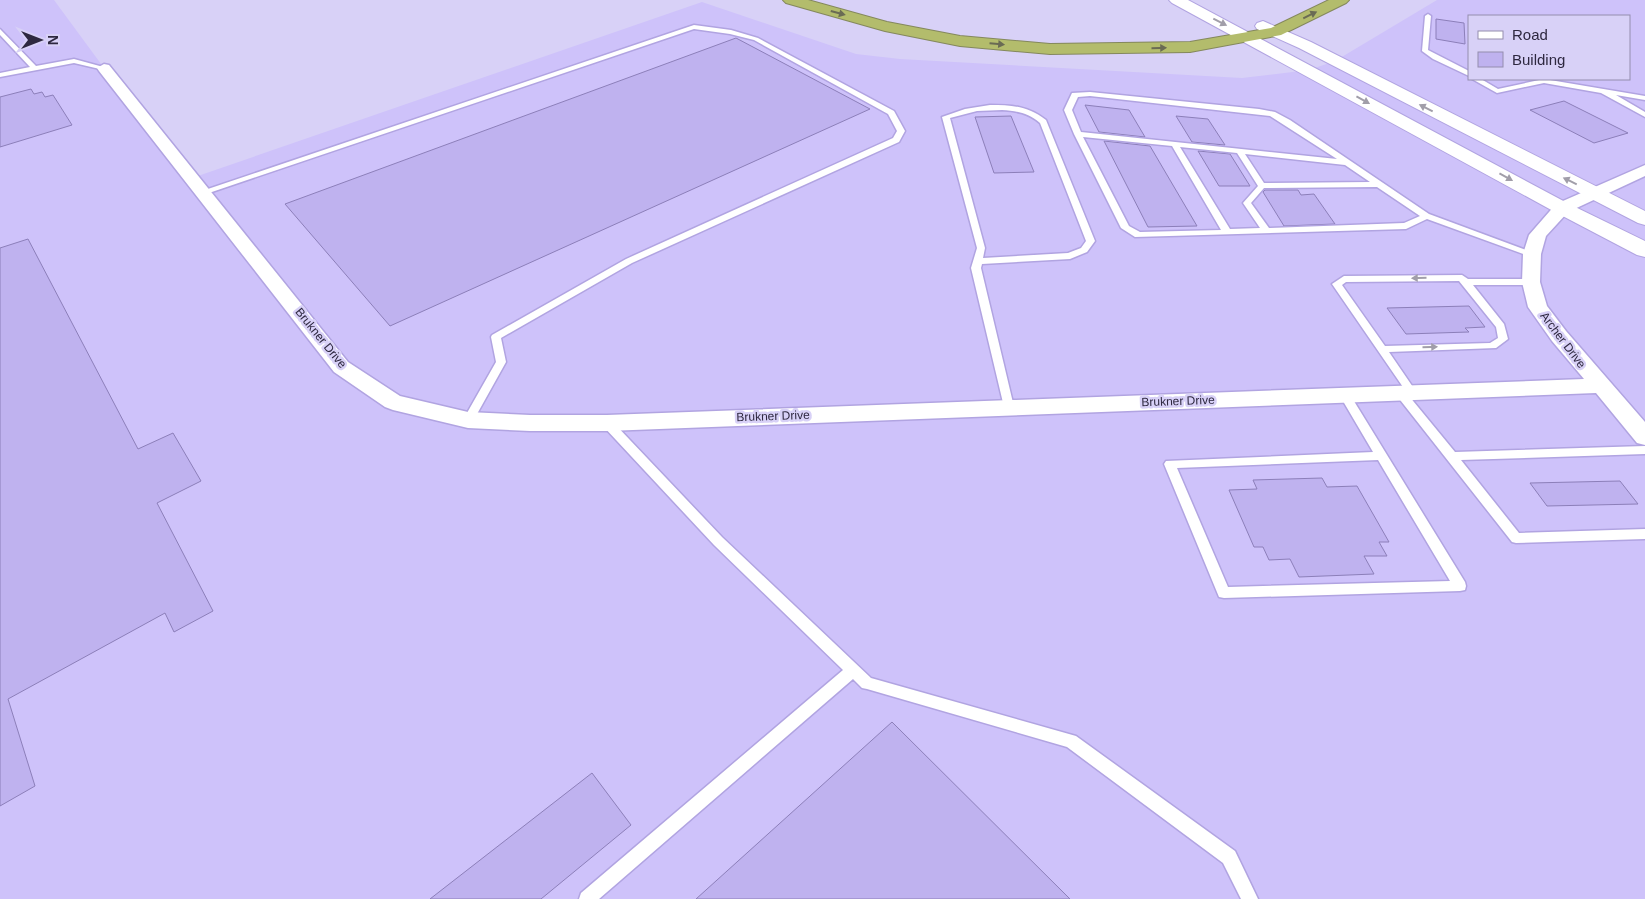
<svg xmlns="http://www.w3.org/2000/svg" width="1645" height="899" font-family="Arial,sans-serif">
	<rect width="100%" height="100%" fill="#d8d1f7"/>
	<path fill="#cec2fa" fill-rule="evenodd" d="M0,0H54L104,68L192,178L702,2L856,54L900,59L1242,78L1309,70L1335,61L1437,0H1645V899H0ZM1469,16H1629V79H1469Z"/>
	<path fill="#bfb2ef" stroke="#8c7fb9" d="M1436,19L1464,23L1465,44L1436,39Z
		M736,38L870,109L390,326L285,204Z
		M31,89L34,94L42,92L45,97L53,95L72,125L0,147V97Z
		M1564,101L1628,133L1594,143L1530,110Z
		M1085,105L1129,110L1145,137L1099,132Z
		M1011,116L1034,172L994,173L975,117Z
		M1176,116L1208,119L1225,145L1192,142Z
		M1104,141L1150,146L1197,226L1148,227Z
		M1198,151L1230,154L1250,186H1219Z
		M1265,190H1298L1301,195L1314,194L1335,224L1284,226L1263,192Z
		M28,239L138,449L173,433L201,481L157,503L213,611L174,632L165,613L8,699L35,786L0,806V248Z
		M1469,306L1485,327L1465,328L1469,332L1406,334L1387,308Z
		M1322,478L1327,487L1357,486L1389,542H1379L1387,556H1364L1374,574L1299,577L1290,559L1269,560L1263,547H1254L1229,490L1257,489L1253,480Z
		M1620,481L1638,504L1547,506L1530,483Z
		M892,722L1070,899H696Z
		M592,773L631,825L541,899H430Z"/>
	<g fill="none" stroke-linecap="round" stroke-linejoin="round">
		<defs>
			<path id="service" d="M1428,14L1431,16L1428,50L1469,71V76L1433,59L1422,51L1425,16Z
				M694,25L731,30L758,38L894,111L905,131L899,142L632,263L501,338L506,362L472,423L468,424L463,420L496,362L491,337L492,335L626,259L893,138L897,131L888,114L754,40L730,34L694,29L206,194L203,195L199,192Z
				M0,29L36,66L74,59L107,68L104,70L74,63L0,77V73L30,67L0,35Z
				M1472,79H1481L1498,89L1544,79L1645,96V100L1616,95L1645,112V117L1601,93L1544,83L1497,93Z
				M1090,92L1259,109L1275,112L1290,120L1429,214L1537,254L1535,256H1529L1427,219L1406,229L1135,237L1121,228L1074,134L1064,110L1072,93ZM1090,96L1270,116L1337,159L1081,132L1072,110L1078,97ZM1083,137L1172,146L1221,230L1140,232L1129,226ZM1180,147L1237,153L1258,186L1243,203L1260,228L1230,229ZM1245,154L1345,165L1370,182L1264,183ZM1377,187L1420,216L1404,223L1269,228L1251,203L1264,188Z
				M990,105C1012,105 1028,106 1046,120L1095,241L1087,252L1070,259L982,264L981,268L1014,407L1009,411L1004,407L971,268L977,248L942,117L965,109ZM1002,110C1017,111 1028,113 1040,123L1086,241L1081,248L1068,253L983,258L985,248L950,118L977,111Z
				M1462,275L1468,279H1531L1536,282L1531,285H1473L1504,324L1508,339L1496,348L1389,352L1417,393L1416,396H1409L1455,452L1645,446V454L1461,460L1519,533L1645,529V539L1516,543L1512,542L1397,396L1396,393L1397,390H1405L1332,284L1344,276ZM1459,281L1496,327L1498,338L1490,343L1385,346L1342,285L1346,282Z
				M1345,392L1349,393L1465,582L1466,586L1465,590L1460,591L1224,598L1219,597L1164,464L1166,461L1373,452L1340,396ZM1378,460L1450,581L1228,587L1177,468Z
				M607,419L611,420L722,537L871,678L1076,736L1235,851L1258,899H1241L1223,863L1067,747L867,689L862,688L853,679L599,899H579L581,893L843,670L714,545L603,426L602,423Z"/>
			<path id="minor" d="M104,64L109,65L348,362L400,396L468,412L530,415H607L1584,379L1552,341L1528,307L1522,282L1523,254L1529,235L1556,204L1645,165V176L1568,212L1546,236L1541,254L1540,282L1547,306L1566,331L1645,422V445L1637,443L1596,393L607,431H530L468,428L393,410L385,407L334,372L99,71L97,68Z"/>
			<path id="secondary" d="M1169,0H1188L1569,204L1645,241V257L1637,255L1555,212L1172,3Z
				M1263,21L1311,42L1645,211V225L1638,223L1299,48L1257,29L1255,26L1257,23Z"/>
			<path id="motorway" d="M783,0H808L887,22L960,36L1050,44L1190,42L1271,28L1329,0H1349L1346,3L1281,35L1190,52L1050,54L960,46L885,31L786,3Z"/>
		</defs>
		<use href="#service" stroke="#b1a4e1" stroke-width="3"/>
		<use href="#minor" stroke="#b1a4e1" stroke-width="3"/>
		<use href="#secondary" stroke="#b1a4e1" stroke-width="2"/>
		<use href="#motorway" stroke="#84885d" stroke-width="2"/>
		<use href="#service" fill="#fff" fill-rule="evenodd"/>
		<use href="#minor" fill="#fff" fill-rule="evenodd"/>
		<use href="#secondary" fill="#fff" fill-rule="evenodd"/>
		<use href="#motorway" fill="#b3bc6c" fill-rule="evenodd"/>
	</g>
	<defs><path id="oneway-solid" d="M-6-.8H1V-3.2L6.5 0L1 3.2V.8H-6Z" transform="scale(1.25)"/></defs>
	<g fill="#6a6b54">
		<use href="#oneway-solid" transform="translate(838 13) rotate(15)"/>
		<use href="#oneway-solid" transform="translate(1310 15) rotate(-26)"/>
		<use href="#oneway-solid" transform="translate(997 44) rotate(5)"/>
		<use href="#oneway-solid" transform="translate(1159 48) rotate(-1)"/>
	</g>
	<g fill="#a19ea9">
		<use href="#oneway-solid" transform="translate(1220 22) rotate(27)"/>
		<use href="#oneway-solid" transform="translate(1363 100) rotate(29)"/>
		<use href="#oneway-solid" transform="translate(1426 108) rotate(-153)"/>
		<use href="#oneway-solid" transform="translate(1506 177) rotate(29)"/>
		<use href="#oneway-solid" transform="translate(1570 181) rotate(-154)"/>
		<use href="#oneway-solid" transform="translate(1419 278) rotate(179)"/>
		<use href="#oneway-solid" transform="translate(1430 347) rotate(-2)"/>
	</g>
	<g text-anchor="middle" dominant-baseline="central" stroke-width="5" stroke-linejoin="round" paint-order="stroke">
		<g font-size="12" fill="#2e2840" stroke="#d8d1f7">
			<text transform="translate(321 338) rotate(51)">Brukner Drive</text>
			<text transform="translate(1563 340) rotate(53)">Archer Drive</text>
			<text transform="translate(1178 401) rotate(-2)">Brukner Drive</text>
			<text transform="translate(773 416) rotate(-2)">Brukner Drive</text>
		</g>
	</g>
	<rect x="1468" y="15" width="162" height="65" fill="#d8d1f7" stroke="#948dae"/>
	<rect x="1478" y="31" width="25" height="8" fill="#ffffff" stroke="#948dae"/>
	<text x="1512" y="40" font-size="15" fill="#2e2840">Road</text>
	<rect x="1478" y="52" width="25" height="15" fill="#bfb2ef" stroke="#948dae"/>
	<text x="1512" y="65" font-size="15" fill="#2e2840">Building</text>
	<g transform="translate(40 40) rotate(90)" stroke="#d8d1f7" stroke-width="4" paint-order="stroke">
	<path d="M0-4L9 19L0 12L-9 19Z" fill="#2e2840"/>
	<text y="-8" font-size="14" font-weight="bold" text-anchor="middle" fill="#2e2840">N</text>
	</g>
</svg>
